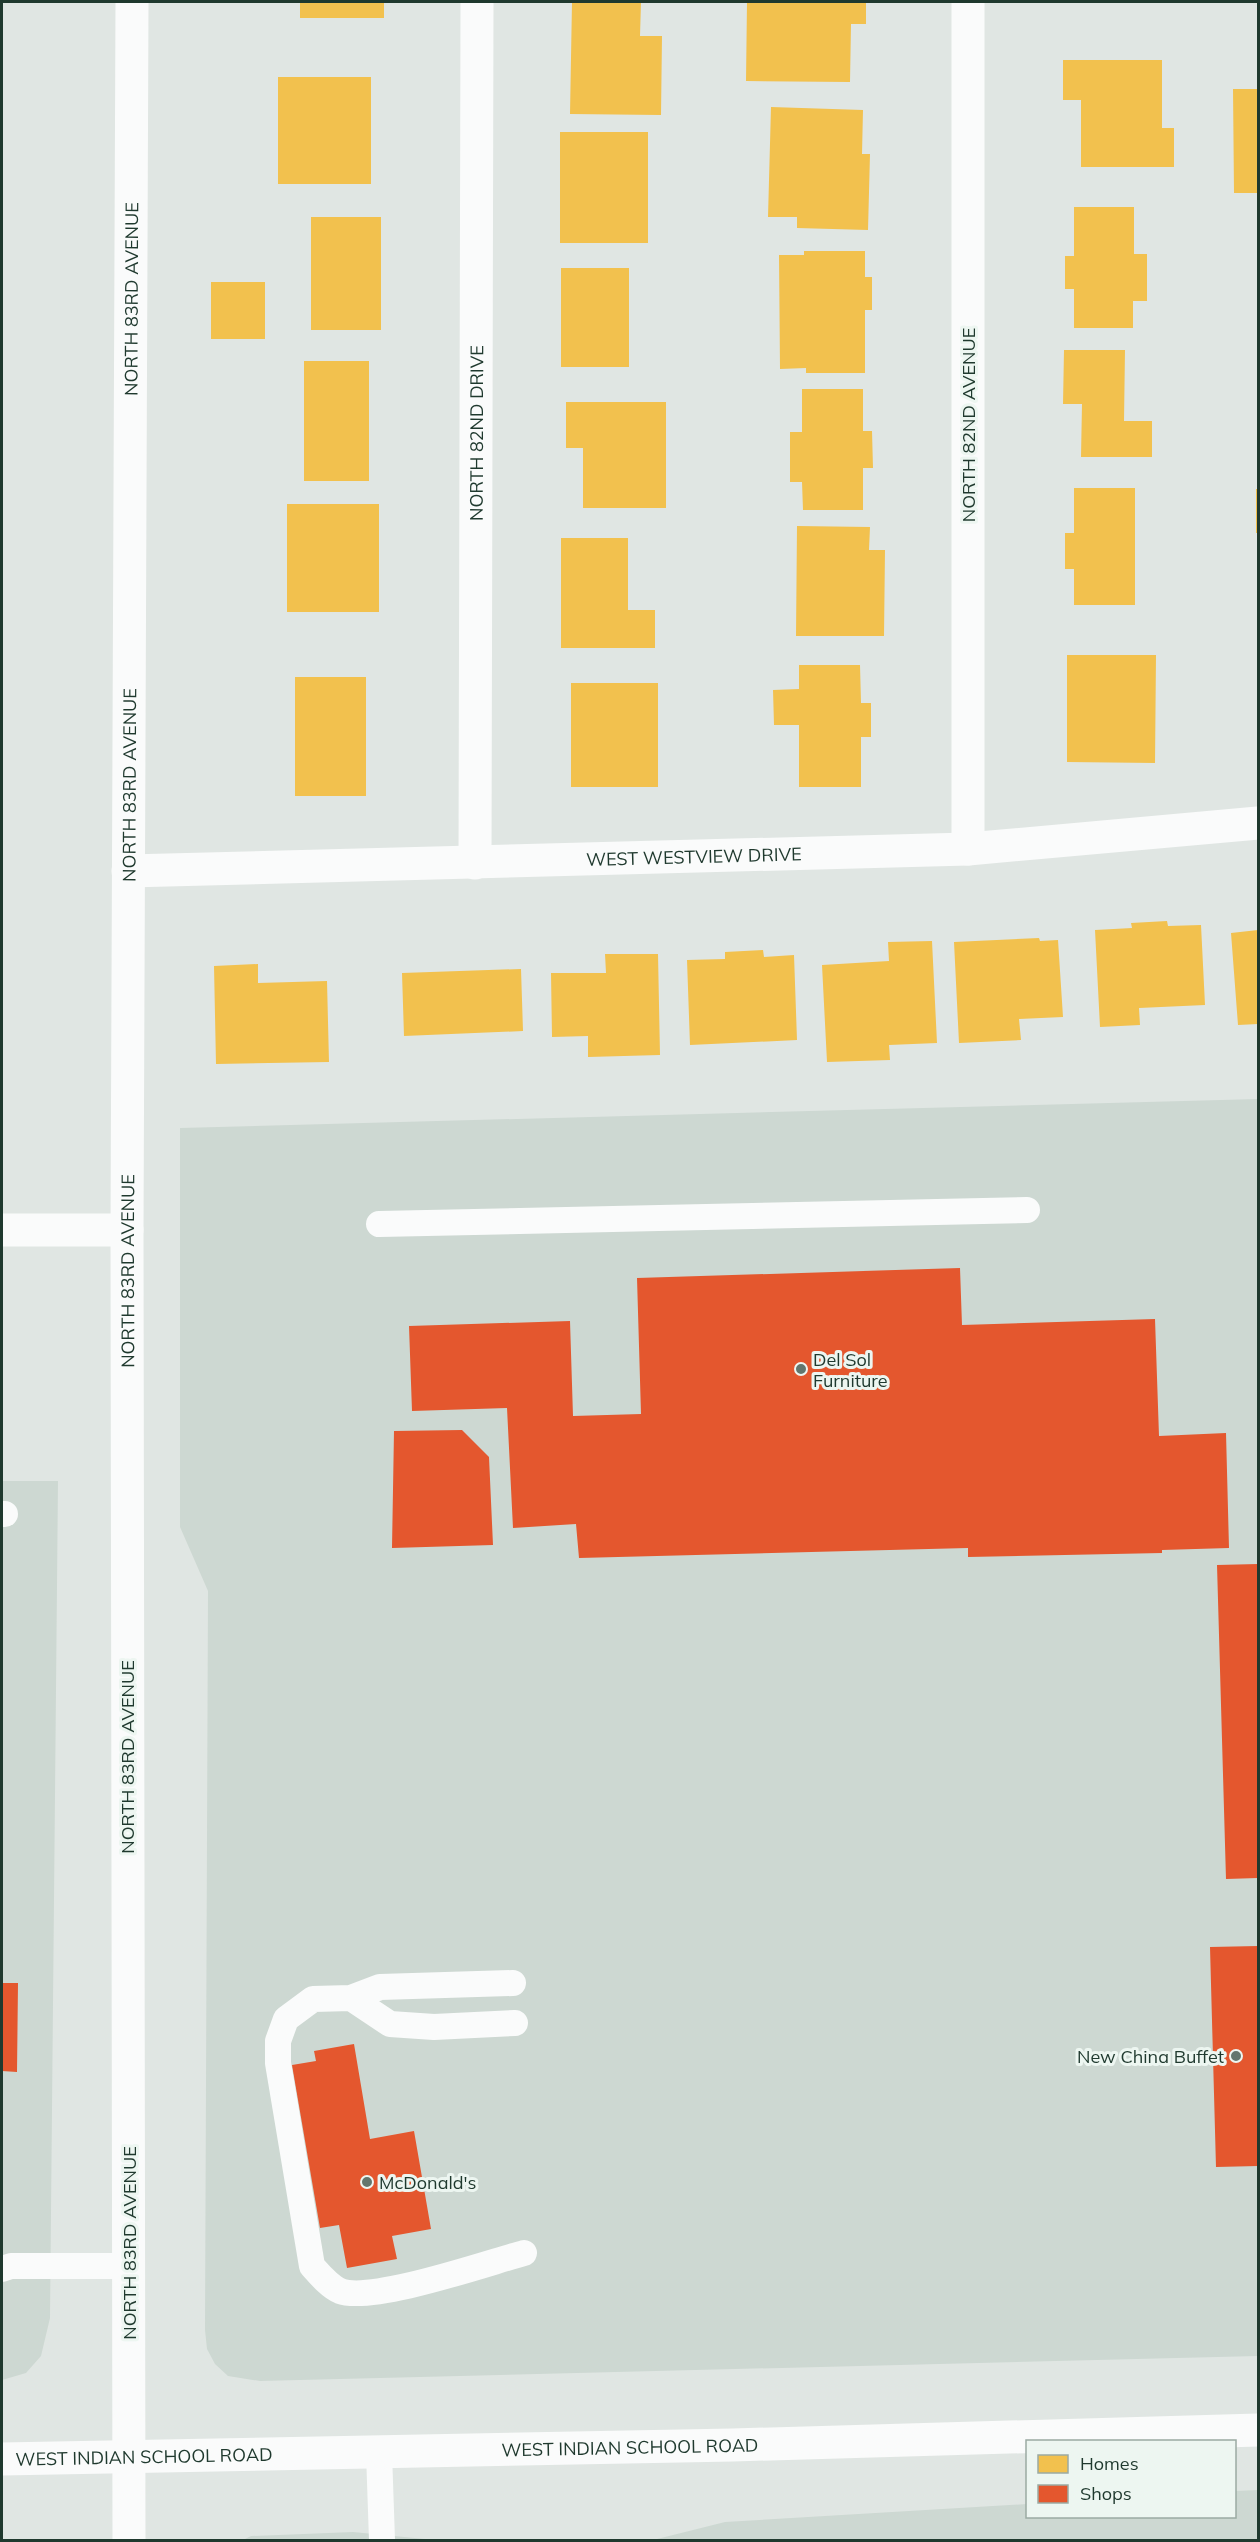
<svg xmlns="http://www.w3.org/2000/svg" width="1260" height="2542" font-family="Mulish,sans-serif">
	<rect width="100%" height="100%" fill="#e0e6e3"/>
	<path fill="#cdd8d2" d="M1258,1099V2356L260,2381L228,2376L215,2364L207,2349L205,2330L208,1591L180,1527V1128Z
		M2,1481H58L50,2318L41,2356L26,2373L2,2380Z
		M1258,2490V2540H653L725,2522L1027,2504L1028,2516H1234L1235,2491Z
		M353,2532L435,2540H243L251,2536Z"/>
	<path fill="#f2c14e" d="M300,2H384V18H300Z
		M572,2H641L640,36H662L661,115L570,114Z
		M747,2H866V24H851L850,82L746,81Z
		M1063,60H1162V128H1174V167H1081V100H1063Z
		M278,77H371V184H278Z
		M1233,89H1258V193H1234Z
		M771,107L863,110L862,154H870L868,230L797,228V217H768Z
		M560,132H648V243H560Z
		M1074,207H1134V254H1147V301H1133V328H1074V289H1065V256H1074Z
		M311,217H381V330H311Z
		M804,251H865V277H872V310H865V373H806V368L780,369L779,255H804Z
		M561,268H629V367H561Z
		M211,282H265V339H211Z
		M1064,350H1125L1124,421H1152V457H1081L1082,404H1063Z
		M304,361H369V481H304Z
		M802,389H863V431H872L873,468H863V510H803L802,482H790V432H802Z
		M566,402H666V508H583V448H566Z
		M1074,488H1135V605H1074V569H1065V533H1074Z
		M1256,489H1258V533H1256Z
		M287,504H379V612H287Z
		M797,526L870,527L869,550H885L884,636H796Z
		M561,538H628V610H655V648H561Z
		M1067,655H1156L1155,763L1067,762Z
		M799,665H860L861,703H871V737H861V787H799V725H774L773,690L799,689Z
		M295,677H366V796H295Z
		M571,683H658V787H571Z
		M1167,921L1168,926L1201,925L1205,1005L1139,1008L1140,1025L1100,1027L1095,930L1132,928L1131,923Z
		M1258,930V1024L1238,1025L1231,933Z
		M1039,938L1040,941L1058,940L1063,1017L1019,1019L1021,1040L959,1043L954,942Z
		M932,941L937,1043L889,1045L890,1060L827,1062L822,965L889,961L888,942Z
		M763,950L764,957L794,955L797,1040L690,1045L687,960L725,959V952Z
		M605,954H658L660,1055L588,1057V1036L552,1037L551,973H606Z
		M258,964V983L327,981L329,1062L216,1064L214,966Z
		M521,969L523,1031L404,1036L402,973Z"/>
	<path fill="#e4572e" d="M960,1268L962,1325L1155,1319L1159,1436L1226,1433L1229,1548L1162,1550V1553L968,1557V1548L579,1558L576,1524L513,1528L507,1408L412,1411L409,1326L570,1321L573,1416L641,1414L637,1278Z
		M462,1430L489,1457L493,1545L392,1548L394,1431Z
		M1258,1564V1878L1226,1879L1217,1565Z
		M1258,1946V2166L1216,2167L1210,1947Z
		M2,1983H18L17,2072L2,2071Z
		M354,2044L370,2139L414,2131L431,2229L392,2236L397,2259L347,2268L339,2225L320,2228L292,2065L316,2061L314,2051Z"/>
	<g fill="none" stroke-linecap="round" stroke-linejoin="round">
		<path stroke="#fafbfb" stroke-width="26" d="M379,1224L1027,1210
			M2,1514H5
			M513,1983L380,1987L351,1998L313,1999L286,2019L278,2041V2063L312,2266C320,2275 329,2286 340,2291C372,2303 487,2263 524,2253
			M351,1998L390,2024L434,2027L515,2023
			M2,2269L11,2266H129
			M379,2453L382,2540"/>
		<g stroke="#fafbfb" stroke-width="33">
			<path d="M968,2V849"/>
			<path id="s1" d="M475,863L477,2"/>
			<path id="s2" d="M128,871L968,849L1258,823"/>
			<path d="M2,1230H127"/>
		</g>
		<g stroke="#fafbfb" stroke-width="33">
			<path id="s3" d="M2,2459L733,2445L1258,2430"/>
			<path id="s4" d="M129,2540L127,1230L132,2"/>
		</g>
	</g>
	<g fill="#63766d" stroke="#edf6f1" stroke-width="2">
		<circle cx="801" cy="1369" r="6"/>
		<circle cx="1236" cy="2056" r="6"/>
		<circle cx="367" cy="2182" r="6"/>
	</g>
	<g text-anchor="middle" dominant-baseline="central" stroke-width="6" stroke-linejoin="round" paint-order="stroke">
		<g font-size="18" fill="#1f392e" stroke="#edf6f1">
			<text stroke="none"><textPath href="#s4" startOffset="2241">NORTH 83RD AVENUE</textPath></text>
			<text transform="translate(968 425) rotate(-90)">NORTH 82ND AVENUE</text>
			<text stroke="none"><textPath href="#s1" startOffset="430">NORTH 82ND DRIVE</textPath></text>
			<text stroke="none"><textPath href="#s4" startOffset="1755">NORTH 83RD AVENUE</textPath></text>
			<text stroke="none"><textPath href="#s2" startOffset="566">WEST WESTVIEW DRIVE</textPath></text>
			<text stroke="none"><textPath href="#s4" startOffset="1269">NORTH 83RD AVENUE</textPath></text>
			<text transform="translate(127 1757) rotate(-90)">NORTH 83RD AVENUE</text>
			<text transform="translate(129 2243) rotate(-90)">NORTH 83RD AVENUE</text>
			<text stroke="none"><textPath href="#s3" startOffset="628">WEST INDIAN SCHOOL ROAD</textPath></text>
			<text stroke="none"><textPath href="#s3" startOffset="142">WEST INDIAN SCHOOL ROAD</textPath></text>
		</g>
		<g font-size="18" fill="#1f392e" stroke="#edf6f1" text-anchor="start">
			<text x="813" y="1359">Del Sol<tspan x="813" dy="21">Furniture</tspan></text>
			<text x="1224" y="2056" text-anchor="end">New China Buffet</text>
			<text x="379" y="2182">McDonald's</text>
		</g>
	</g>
	<rect width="1260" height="2542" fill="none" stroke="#1f392e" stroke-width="6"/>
	<rect x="1026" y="2440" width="210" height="78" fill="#edf6f1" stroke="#9baaa3" stroke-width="1.5"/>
	<rect x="1038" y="2455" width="30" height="18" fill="#f2c14e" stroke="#9baaa3" stroke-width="1.5"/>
	<text x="1080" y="2470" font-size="18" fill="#1f392e">Homes</text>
	<rect x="1038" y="2485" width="30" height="18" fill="#e4572e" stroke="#9baaa3" stroke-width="1.5"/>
	<text x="1080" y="2500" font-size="18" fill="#1f392e">Shops</text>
</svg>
